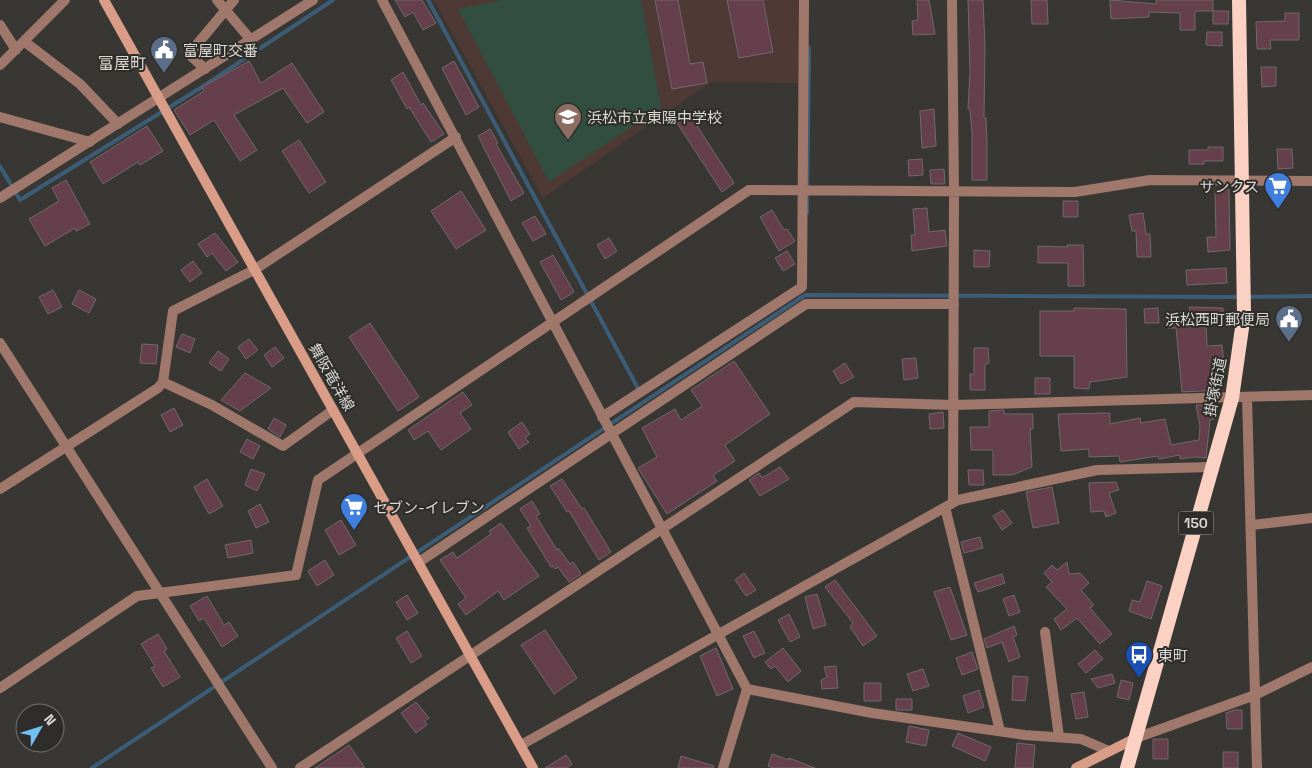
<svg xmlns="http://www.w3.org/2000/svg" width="1312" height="768" font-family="'Space Grotesk','Noto Sans JP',sans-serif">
	<rect width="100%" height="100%" fill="#393733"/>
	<path fill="#4e3935" d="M434,0H799V83L711,82L543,198Z"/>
	<path fill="#314e41" d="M502,0H641L661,107L549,182L458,9Z"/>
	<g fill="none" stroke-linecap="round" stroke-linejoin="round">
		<path stroke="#3c5d77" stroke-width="4" d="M428,0L640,392
			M0,166L20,200L202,87L333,0
			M807,213L809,48
			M1247,297L1312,296
			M92,768L805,295L1240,297"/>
	</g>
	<path fill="#663f4c" stroke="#6f696b" d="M395,0H422L436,23L423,30L413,12L405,17Z
		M655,0H678L690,64L703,62L707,83L672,89Z
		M727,0H763L773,52L739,58Z
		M917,0H929L935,34L913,35L912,21L918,20Z
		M968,0H983L985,45L984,118H986L987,141V180H972V134L970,109H968L970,71Z
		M1031,0H1047L1048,24H1032Z
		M1110,0L1156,4V0H1213V11H1195V30H1180V13L1149,12V17L1111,19Z
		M1213,11H1229L1228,24H1213Z
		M1285,13H1299V40H1270L1271,49H1257L1256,22L1285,21Z
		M1207,32H1222V46L1206,45Z
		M249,61L261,83L292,63L324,112L307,123L283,88L234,115L257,150L240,161L214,120L190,135L174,110L204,91L202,87Z
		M454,61L479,107L466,115L442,68Z
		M1261,67H1276V86L1262,87Z
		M403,72L421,105L423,103L444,134L431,142L409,107L407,109L391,80Z
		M934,109L936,146L922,148L920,111Z
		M690,115L734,183L722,192L677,123Z
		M147,126L163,151L140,165L138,162L103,184L90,162Z
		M490,129L498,143L496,144L524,193L511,201L478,136Z
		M299,140L326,182L309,193L282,151Z
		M1208,147H1223V161H1204V164H1189V150H1208Z
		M1277,149H1292L1293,168L1278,169Z
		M922,159L923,175L909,176L908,160Z
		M944,169L945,184H931L930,170Z
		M66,180L90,224L76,231L75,228L45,246L29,219L59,201L52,188Z
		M1229,189L1230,250L1208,252L1207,237H1216L1215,190Z
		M461,191L486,230L456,249L431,211Z
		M1063,201H1078V217H1063Z
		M927,208L929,232L945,230L947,246L912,251L911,235H915L913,209Z
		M772,210L784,230L787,229L795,241L779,251L760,217Z
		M1143,213L1146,234H1150L1151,257H1137L1136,231H1132L1129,215Z
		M535,216L546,234L533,241L522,223Z
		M215,233L238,262L226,271L212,253L207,257L198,244Z
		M609,238L617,251L605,259L597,245Z
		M1067,245H1083L1084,286H1068V263H1038V246L1068,247Z
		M974,250L990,251L989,267H974Z
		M787,251L795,264L783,271L775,258Z
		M553,255L574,292L561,300L540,262Z
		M193,261L202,273L190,282L181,270Z
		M1226,268L1227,283L1187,285L1186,270Z
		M53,290L62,307L48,314L39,297Z
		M79,290L96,299L89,313L72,304Z
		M1189,307L1223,308V323L1206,324L1207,346L1222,345L1224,366L1219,367L1220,390L1182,392L1176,328H1168L1167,313L1190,312Z
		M1074,308L1126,309L1127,377L1090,382L1089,389L1074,388V356H1040V311H1074Z
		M1158,308L1159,323H1145L1144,309Z
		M370,323L419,397L398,411L349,337Z
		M182,334L195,339L190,353L176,347Z
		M249,339L258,350L246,359L238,347Z
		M142,344L158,345L156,364L140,363Z
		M275,347L284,358L272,367L264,355Z
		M974,348H988L989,363L985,364V390H970V374H974Z
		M218,351L229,359L221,371L209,363Z
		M916,358L918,378L904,380L902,359Z
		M734,361L770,414L725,445L735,461L713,475L717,481L667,514L638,468L657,457L642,428L675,409L681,420L702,406L691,390Z
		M845,363L854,377L841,384L833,371Z
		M245,373L271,388L240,411L221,400Z
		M1035,378H1050V394H1035Z
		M463,392L472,405L460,413L471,429L441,450L428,431L414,440L408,430Z
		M1196,405H1211L1214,419L1210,420L1206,458L1195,457L1180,459V455L1159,459L1158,456L1120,462L1119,456L1089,457V449L1061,451L1058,414L1110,413V424L1140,418L1141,423L1165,419L1171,445L1199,440L1200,426Z
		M174,408L183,425L170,432L161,415Z
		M1004,410V414H1033V429H1030L1032,467L1012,475H993V450H971L970,427H989V411Z
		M943,412L944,428L930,429L929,414Z
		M274,418L286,425L280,437L268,429Z
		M522,422L530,434L525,438L529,442L519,449L508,432Z
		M247,439L260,446L253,459L240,452Z
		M780,467L789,479L760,496L749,480L759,473L762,478Z
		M251,469L265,474L257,491L245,485Z
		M968,470H983L984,485H969Z
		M207,479L223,506L209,514L194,487Z
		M562,479L582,509L584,508L611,552L599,560L569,511L567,512L550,486Z
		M1116,482L1119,490L1109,493L1116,513L1106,517L1104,511L1091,512L1089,483Z
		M1052,487L1059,523L1033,528L1026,492Z
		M532,501L540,514L536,516L557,550L558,548L570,564L573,562L581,574L569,582L558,567L555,569L553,566L551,567L527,528L531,526L520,509Z
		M260,504L269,522L256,528L248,511Z
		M1003,510L1012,523L1002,530L993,516Z
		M341,520L356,545L339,555L325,530Z
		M501,523L539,576L504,600L498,591L466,615L458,604L466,598L440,560L453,552L457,558L491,534L489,531Z
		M980,537L983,548L964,553L961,542Z
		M251,540L253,553L228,558L225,545Z
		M325,560L334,575L317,586L308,571Z
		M1067,562L1069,574L1080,573L1089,583L1081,590L1094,605L1090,608L1112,634L1100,644L1077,618L1061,630L1054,619L1067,609L1046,587L1052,582L1044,573L1052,565L1057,570Z
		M744,573L756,590L746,596L735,580Z
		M1002,574L1005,583L978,592L974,583Z
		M835,580L877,636L863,646L850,627L853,623L825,587Z
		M1147,581L1162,586L1151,619L1129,611L1132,600L1140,602Z
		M950,587L967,635L951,640L934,592Z
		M817,594L826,625L813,629L805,597Z
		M407,595L418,613L407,620L396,602Z
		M1014,595L1020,612L1009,616L1003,599Z
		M207,596L224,625L229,622L238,636L222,647L204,618L199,621L190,606Z
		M789,614L800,637L790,642L778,620Z
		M1014,626L1017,635L1013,637L1020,657L1009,662L1002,642L987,648L984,639Z
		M545,630L577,678L554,694L521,645Z
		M407,631L422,656L411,663L396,638Z
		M754,631L765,653L754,658L743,636Z
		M158,634L167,649L164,651L180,677L163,687L151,668L155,666L141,644Z
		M716,648L733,689L717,696L700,656Z
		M783,648L801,671L788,682L775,666L771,669L765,662Z
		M1095,650L1103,659L1086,673L1078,664Z
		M972,652L978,669L962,675L956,658Z
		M836,666L838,688L822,689L821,680L827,677L824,667Z
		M923,669L929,686L913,691L907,674Z
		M1112,674L1115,683L1098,688L1091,679Z
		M1013,676L1028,677L1025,701L1012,700Z
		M1121,680L1133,683L1129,700L1117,697Z
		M864,683H881V701H864Z
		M979,690L984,707L968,713L963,696Z
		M1084,692L1088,717L1076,719L1071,694Z
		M896,699H912V710H896Z
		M416,702L429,718L425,721L427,725L416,733L401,713Z
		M1234,710H1242V729H1227L1226,713Z
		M909,726L929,730L926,746L906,742Z
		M958,733L991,747L985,761L952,746Z
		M1153,739H1168V759H1153Z
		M1017,743L1035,745L1033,768H1015Z
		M349,745L365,768H315L339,752Z
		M1223,752H1238V768H1223Z
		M772,754L789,760V758L815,768H773L768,766Z
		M566,755L572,764L567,768H545Z
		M681,756L714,766L713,768H678Z"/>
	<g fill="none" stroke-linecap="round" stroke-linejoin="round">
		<path stroke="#9f786b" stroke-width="10" d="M217,0L251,40
			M382,0L747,689L872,713L1025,735L1081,739L1109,751
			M952,0L954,192L953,503
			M0,25L16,50
			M25,42L80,84L118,124
			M0,65L65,0
			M205,69L189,54L234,0
			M0,117L90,142
			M0,343L272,768
			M163,382L212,405L283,446L333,410
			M1247,397L1257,768
			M602,417L802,287L804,0
			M0,489L158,388L163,382L173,311L254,270L456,137
			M945,507L1000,731
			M1252,525L1312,518
			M419,562L806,304H954
			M1045,632L1059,737
			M0,688L137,596L296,575L318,480L749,190L1075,192L1150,180L1312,181
			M1136,738L1255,695L1312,667
			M521,745L958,500L1097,470L1212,467
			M300,768L854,402L954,405L1312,395
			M723,768L747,689"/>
		<path stroke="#9f786b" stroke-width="10" d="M0,198L313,0"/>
		<path stroke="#d99c87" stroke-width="10" d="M104,0L533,768
			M1076,768L1136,738"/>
		<path stroke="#fad1c2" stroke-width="14" d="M1127,768L1232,398L1244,314L1239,0"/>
	</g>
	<defs>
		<symbol id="civic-pin" viewBox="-11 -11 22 30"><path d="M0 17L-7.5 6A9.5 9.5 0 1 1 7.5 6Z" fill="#5c6f8a" stroke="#2f2d29"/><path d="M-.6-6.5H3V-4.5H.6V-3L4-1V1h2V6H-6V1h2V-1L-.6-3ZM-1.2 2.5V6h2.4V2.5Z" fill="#fff"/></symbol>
		<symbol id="school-pin" viewBox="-11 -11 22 30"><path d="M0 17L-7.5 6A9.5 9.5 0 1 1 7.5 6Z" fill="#8d6e63" stroke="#2f2d29"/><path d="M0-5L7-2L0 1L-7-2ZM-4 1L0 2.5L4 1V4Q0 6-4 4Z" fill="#fff"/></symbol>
		<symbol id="supermarket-pin" viewBox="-11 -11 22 30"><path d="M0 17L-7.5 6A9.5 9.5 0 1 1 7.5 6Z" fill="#3f7fe0" stroke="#2f2d29"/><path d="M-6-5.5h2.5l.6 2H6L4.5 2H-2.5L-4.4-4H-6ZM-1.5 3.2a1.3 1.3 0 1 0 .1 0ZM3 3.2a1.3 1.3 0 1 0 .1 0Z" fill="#fff"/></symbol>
		<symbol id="bus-pin" viewBox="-11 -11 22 30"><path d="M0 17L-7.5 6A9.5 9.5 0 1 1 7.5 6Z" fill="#1a4fb4" stroke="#2f2d29"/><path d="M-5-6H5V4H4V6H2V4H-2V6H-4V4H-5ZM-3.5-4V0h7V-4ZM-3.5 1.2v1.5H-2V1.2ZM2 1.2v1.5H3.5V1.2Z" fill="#fff"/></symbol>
	</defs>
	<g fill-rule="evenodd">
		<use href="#civic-pin" x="148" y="34" width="32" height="43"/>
		<use href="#school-pin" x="552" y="101" width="32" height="43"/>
		<use href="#supermarket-pin" x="1262" y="170" width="32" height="43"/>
		<use href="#civic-pin" x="1273" y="303" width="32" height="43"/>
		<use href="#supermarket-pin" x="338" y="491" width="32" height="43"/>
		<use href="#bus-pin" x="1123" y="639" width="32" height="43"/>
	</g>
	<g text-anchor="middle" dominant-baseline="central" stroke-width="4" stroke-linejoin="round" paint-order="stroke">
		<rect fill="#2f2d29" stroke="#a7a5a1" stroke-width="1" x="1178.5" y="511.5" width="35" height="23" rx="4"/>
		<g font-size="14" font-weight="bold" fill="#dad8d5">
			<text x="1196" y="523">150</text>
		</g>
		<g font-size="15" fill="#dad8d5" stroke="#2f2d29" text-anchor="start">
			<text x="183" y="50">富屋町交番</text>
			<text x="587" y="117">浜松市立東陽中学校</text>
			<text x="1259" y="186" text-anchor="end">サンクス</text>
			<text x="1270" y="319" text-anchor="end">浜松西町郵便局</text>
			<text x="373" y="507">セブン-イレブン</text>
			<text x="1158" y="655">東町</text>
		</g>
		<g font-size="15" fill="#dad8d5" stroke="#2f2d29">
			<text transform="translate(332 377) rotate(60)">舞阪竜洋線</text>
			<text transform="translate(1215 387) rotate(-79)">掛塚街道</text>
		</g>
		<g font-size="16" fill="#dbd7d2" stroke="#2f2d29">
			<text x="122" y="63">富屋町</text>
		</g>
	</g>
	<g transform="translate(40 728) rotate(51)"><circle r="24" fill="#2f2d29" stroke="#73716e"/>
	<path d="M0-4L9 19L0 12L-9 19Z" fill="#72c1f5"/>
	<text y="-8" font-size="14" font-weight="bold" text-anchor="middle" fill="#dad8d5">N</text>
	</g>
</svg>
